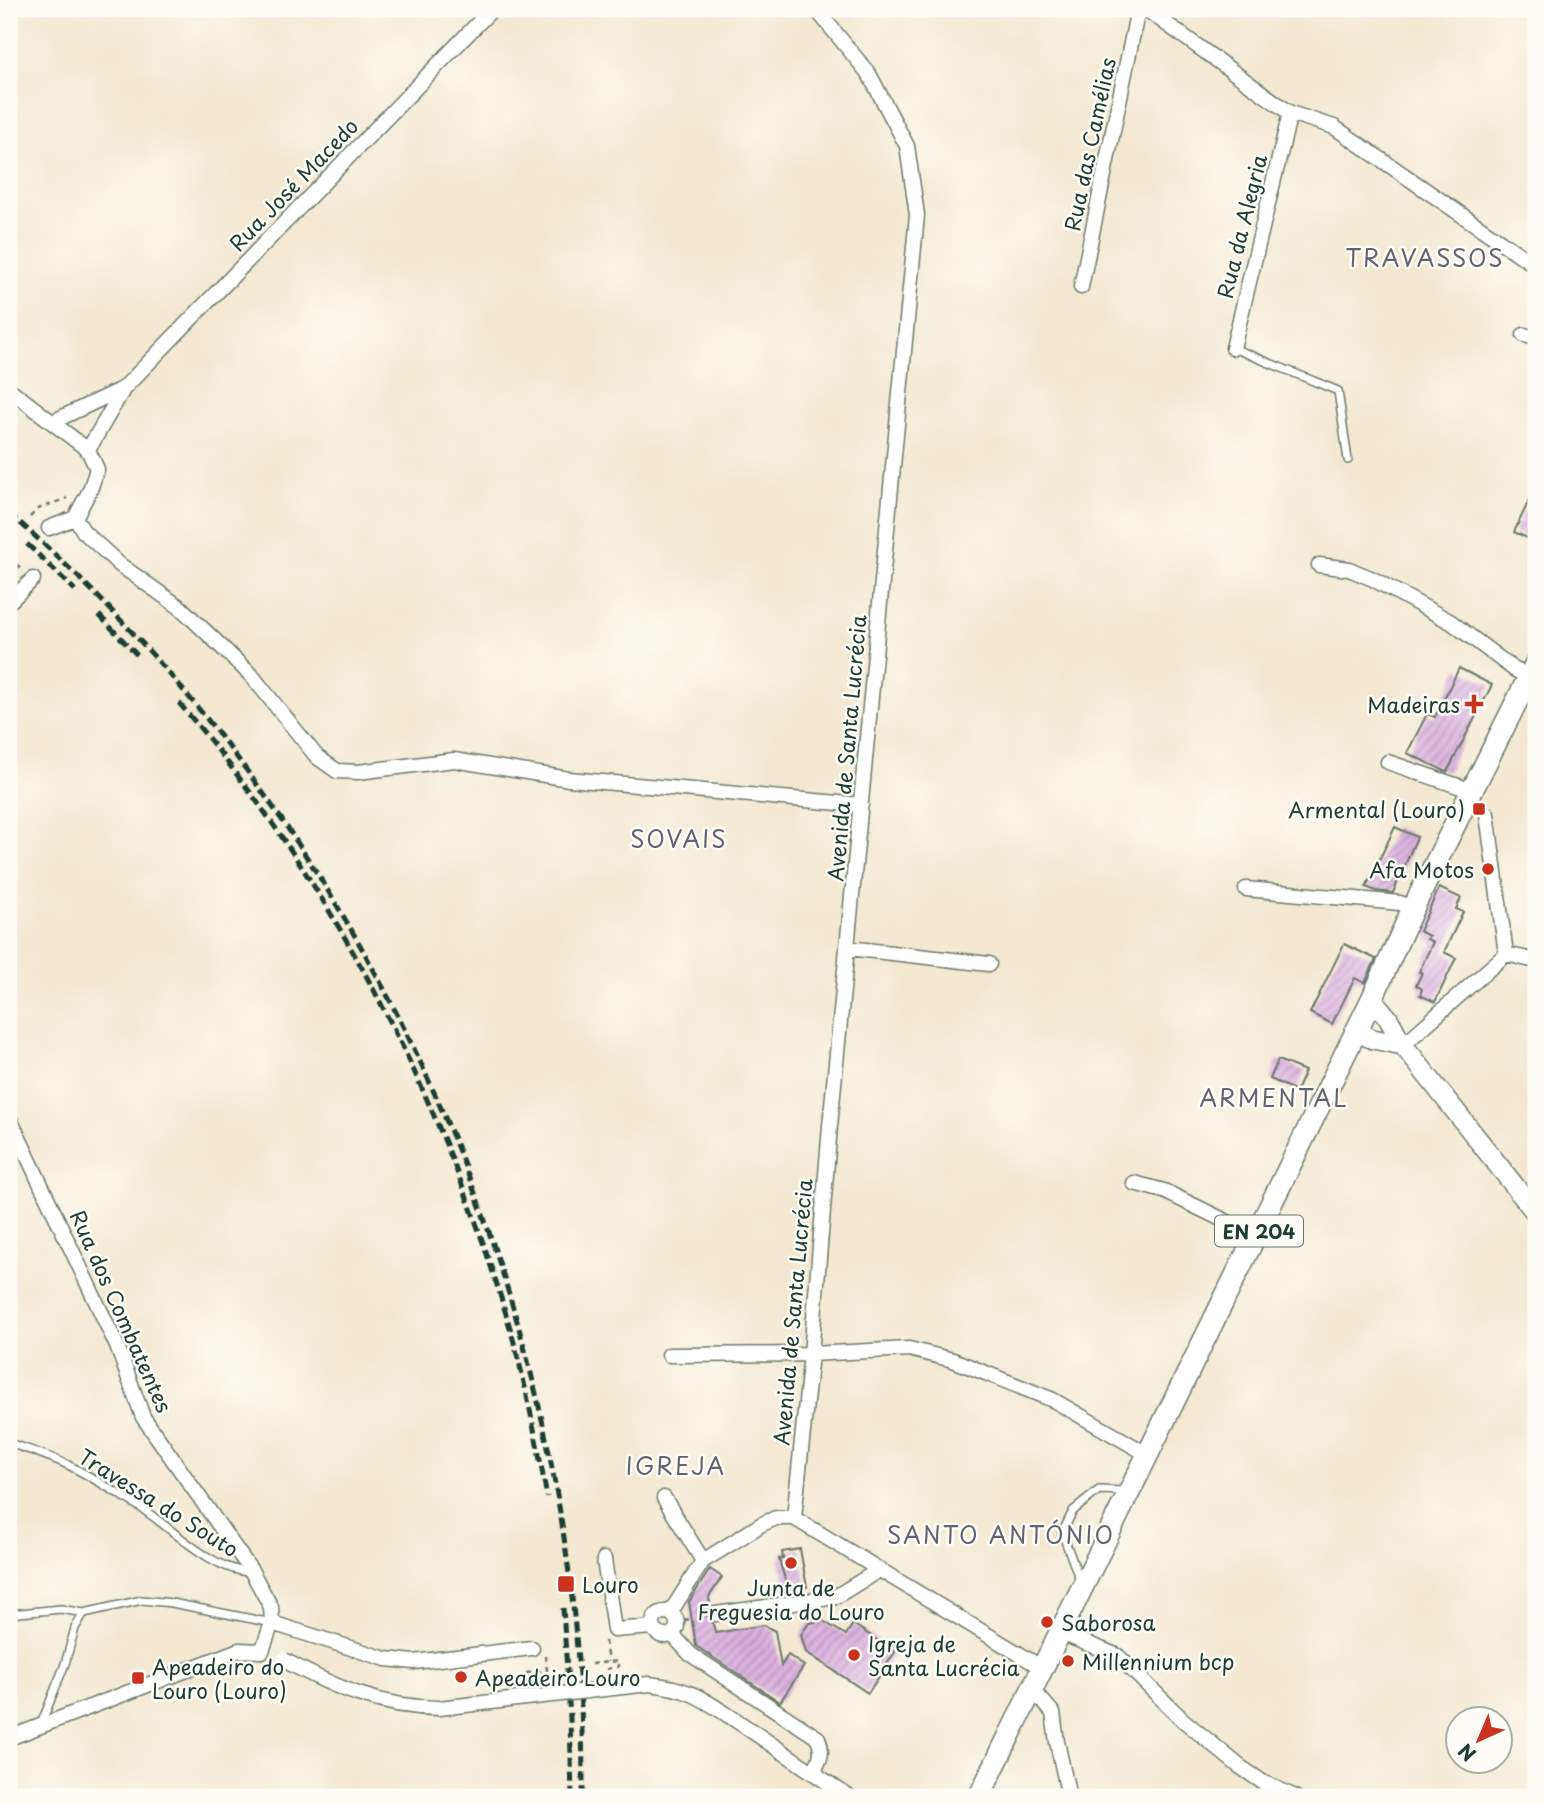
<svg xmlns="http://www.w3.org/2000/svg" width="1545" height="1806" font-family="'Playpen Sans',sans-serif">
	<defs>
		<pattern id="building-hatch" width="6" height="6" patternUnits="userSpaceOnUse" patternTransform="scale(1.75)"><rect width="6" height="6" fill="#dbadde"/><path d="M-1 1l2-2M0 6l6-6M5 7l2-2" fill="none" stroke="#b18eb5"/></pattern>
	</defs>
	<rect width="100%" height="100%" fill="#fdfcf7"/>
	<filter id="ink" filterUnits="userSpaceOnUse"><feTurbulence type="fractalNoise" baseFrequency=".0143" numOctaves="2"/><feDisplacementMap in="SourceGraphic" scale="14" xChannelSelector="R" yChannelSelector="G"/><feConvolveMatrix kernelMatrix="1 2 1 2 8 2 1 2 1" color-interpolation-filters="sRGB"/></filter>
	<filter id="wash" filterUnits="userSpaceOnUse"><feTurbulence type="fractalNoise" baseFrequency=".00686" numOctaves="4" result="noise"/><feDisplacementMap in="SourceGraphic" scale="28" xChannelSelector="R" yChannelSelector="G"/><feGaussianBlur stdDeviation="1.57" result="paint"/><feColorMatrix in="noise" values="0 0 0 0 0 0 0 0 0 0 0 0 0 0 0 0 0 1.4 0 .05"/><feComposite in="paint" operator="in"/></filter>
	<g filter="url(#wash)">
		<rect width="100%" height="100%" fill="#f3e8d0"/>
		<g id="blocks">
			<path fill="url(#building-hatch)" d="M1536,486V542L1514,532Z
				M1459,668L1492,685L1447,772L1407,753L1427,714L1435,717Z
				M1395,827L1417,837L1393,893L1376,891L1366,887Z
				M1439,888L1461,898L1456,909L1463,912L1444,952L1456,958L1435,1002L1420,995L1422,989L1416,985L1422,973L1419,972L1433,942L1427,939L1429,936L1419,931Z
				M1344,944L1376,959L1365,983L1355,978L1332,1024L1310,1013Z
				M1278,1060L1305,1071L1296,1091L1270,1079Z
				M800,1549L807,1587L788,1590L779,1559H783L782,1552Z
				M710,1569L722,1577L709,1597L710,1606L707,1611V1616L713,1623L715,1633L764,1625L775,1631L781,1666L788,1655L804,1666L780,1702L696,1646L689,1602Z
				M823,1621L846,1635L853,1624L895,1652L868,1693L806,1652L801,1635L809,1623Z"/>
		</g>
	</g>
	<g filter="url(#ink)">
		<use href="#blocks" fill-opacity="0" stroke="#69796b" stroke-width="2"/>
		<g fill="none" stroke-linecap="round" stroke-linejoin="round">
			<defs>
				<path id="service" d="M1233,348L1338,391L1348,460
					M9,1443C29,1450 51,1456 70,1466C92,1477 114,1491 135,1504C168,1524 212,1572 251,1572
					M1080,1580L1062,1533L1073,1511L1099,1490L1125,1491
					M9,1614L61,1609L84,1613
					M41,1724L65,1664L75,1628L84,1613L142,1600L172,1603L272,1623"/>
				<path id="minor" d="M1146,9L1290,113L1334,127L1536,266
					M1081,287L1138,9
					M1524,335L1536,338
					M1233,348L1290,113
					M9,389L88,450L97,469L90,490L75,518L49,528
					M52,422L124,388
					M88,450L124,388L492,9
					M75,518L84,532L120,565L181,608L252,676L317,757L337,771L358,772L454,760L569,779L861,805
					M1319,565L1349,569L1373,579L1451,622L1515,670L1530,676
					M9,602L33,579
					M1388,762L1473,791
					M1487,814L1506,954
					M1246,889L1400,903L1413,908
					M848,948L989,964
					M1506,954L1536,961
					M1403,1045L1506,954
					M9,1117L117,1346L143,1417L252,1572L271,1607L272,1623
					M1134,1183L1164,1191L1256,1236
					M669,1355L811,1354L909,1349L953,1360L1053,1400L1147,1454
					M664,1498L703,1561
					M794,1518L811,1354L830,1126L917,215L907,146L869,74L816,9
					M604,1559L614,1630L653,1627
					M653 1624a12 12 0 1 1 24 0a12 12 0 1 1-24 0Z
					M670,1613L703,1561L762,1524L776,1518H794L1044,1669
					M716,1614L835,1597L879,1570
					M1061,1633L1118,1656L1183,1720L1239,1766L1264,1783L1295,1797
					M672,1634L690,1654L818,1738C824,1752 820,1760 813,1773
					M1033,1690L1053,1713L1057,1742L1069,1797
					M737,1721L849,1797
					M9,1738L239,1650L262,1651L272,1623L386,1659L414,1662L532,1648"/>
				<path id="secondary" d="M1372,999L1388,1018L1403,1045L1536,1213
					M1355,1031L1373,1039L1403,1045"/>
				<path id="primary" d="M979,1797L1372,999L1413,908L1536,663"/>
			</defs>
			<use href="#service" stroke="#69796b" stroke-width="10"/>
			<use href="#minor" stroke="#69796b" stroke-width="17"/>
			<use href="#secondary" stroke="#69796b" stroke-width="22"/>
			<use href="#primary" stroke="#69796b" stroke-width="24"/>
			<path stroke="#69796b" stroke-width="2.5" stroke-dasharray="5 5" stroke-linecap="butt" d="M30,517L38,509L67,498
				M9,558L23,570
				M9,569L17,576
				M684,1620L691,1619
				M605,1641L608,1662
				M545,1656L547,1670L527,1673L528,1679L548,1676L549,1682
				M591,1664L618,1661V1667L606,1669V1673"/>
			<use href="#service" stroke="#fff" stroke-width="7"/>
			<use href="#minor" stroke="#fff" stroke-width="14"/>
			<use href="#secondary" stroke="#fff" stroke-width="19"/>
			<use href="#primary" stroke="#fff" stroke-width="21"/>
			<path stroke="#1f3d34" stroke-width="5" stroke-dasharray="10 5" stroke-linecap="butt" d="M9,513C376,832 585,1313 583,1797
				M27,544L75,590
				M99,615L138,656
				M179,703C332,880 442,1097 508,1321C525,1379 536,1438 547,1497
				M563,1608L570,1718L572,1797"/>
			<defs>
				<path id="minor-bridge" d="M284,1660C333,1687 382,1708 439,1708L649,1684C690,1688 703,1699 737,1721"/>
			</defs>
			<use href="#minor-bridge" stroke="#69796b" stroke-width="17" stroke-linecap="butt"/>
			<use href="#minor-bridge" stroke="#fff" stroke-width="14"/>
		</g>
	</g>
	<g fill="#c8321e" stroke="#fdfcf7" stroke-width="2.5">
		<path d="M1470.5 693.5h7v7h7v7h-7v7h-7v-7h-7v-7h7z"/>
		<rect x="1472" y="802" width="14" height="14" rx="3.5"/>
		<circle cx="1488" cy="869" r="7"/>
		<circle cx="791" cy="1563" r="7"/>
		<rect x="557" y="1575" width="18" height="18" rx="3.5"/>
		<circle cx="1047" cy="1622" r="7"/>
		<circle cx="854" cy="1655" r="7"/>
		<circle cx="1068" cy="1661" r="7"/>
		<circle cx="461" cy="1677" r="7"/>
		<rect x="131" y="1671" width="14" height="14" rx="3.5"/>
	</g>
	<g text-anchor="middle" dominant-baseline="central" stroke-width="5" stroke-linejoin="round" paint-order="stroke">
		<rect fill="#fdfcf7" stroke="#62766e" stroke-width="2" x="1215" y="1215.5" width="88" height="31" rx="5"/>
		<g font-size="19" font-weight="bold" fill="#1f3d34">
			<text x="1259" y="1231">EN 204</text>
		</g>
		<g font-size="21" fill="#1f3d34" stroke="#fdfcf7">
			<text transform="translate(1089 144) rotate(-78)">Rua das Camélias</text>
			<text transform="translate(293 184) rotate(-46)">Rua José Macedo</text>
			<text transform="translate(1241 226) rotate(-76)">Rua da Alegria</text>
			<text transform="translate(846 748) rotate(-85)">Avenida de Santa Lucrécia</text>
			<text transform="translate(122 1311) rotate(66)">Rua dos Combatentes</text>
			<text transform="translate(792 1312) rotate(-85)">Avenida de Santa Lucrécia</text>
			<text transform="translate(159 1502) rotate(32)">Travessa do Souto</text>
		</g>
		<g font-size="21" fill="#1f3d34" stroke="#fdfcf7" text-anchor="start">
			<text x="1460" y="704" text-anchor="end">Madeiras</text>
			<text x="1465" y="809" text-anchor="end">Armental (Louro)</text>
			<text x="1474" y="869" text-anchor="end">Afa Motos</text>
			<text x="582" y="1584">Louro</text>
			<text x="791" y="1587" text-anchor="middle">Junta de<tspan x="791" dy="24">Freguesia do Louro</tspan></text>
			<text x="1061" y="1622">Saborosa</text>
			<text x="868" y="1643">Igreja de<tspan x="868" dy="24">Santa Lucrécia</tspan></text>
			<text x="1082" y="1661">Millennium bcp</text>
			<text x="152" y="1666">Apeadeiro do<tspan x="152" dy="24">Louro (Louro)</tspan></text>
			<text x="475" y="1677">Apeadeiro Louro</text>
		</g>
		<g font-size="23" letter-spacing="2" fill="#616470" stroke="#fdfcf7">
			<text x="1425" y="257">TRAVASSOS</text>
			<text x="679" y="838">SOVAIS</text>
			<text x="1274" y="1097">ARMENTAL</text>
			<text x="676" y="1465">IGREJA</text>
			<text x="1001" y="1534">SANTO ANTÓNIO</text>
		</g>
	</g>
	<rect width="1545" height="1806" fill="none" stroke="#fdfcf7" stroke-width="35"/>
	<g transform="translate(1479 1740) rotate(224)"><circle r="33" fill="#fdfcf7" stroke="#a4b0a9" stroke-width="2"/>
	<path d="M0-5L12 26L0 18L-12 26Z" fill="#c8321e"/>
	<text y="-10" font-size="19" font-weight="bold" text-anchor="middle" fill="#1f3d34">N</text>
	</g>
</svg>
